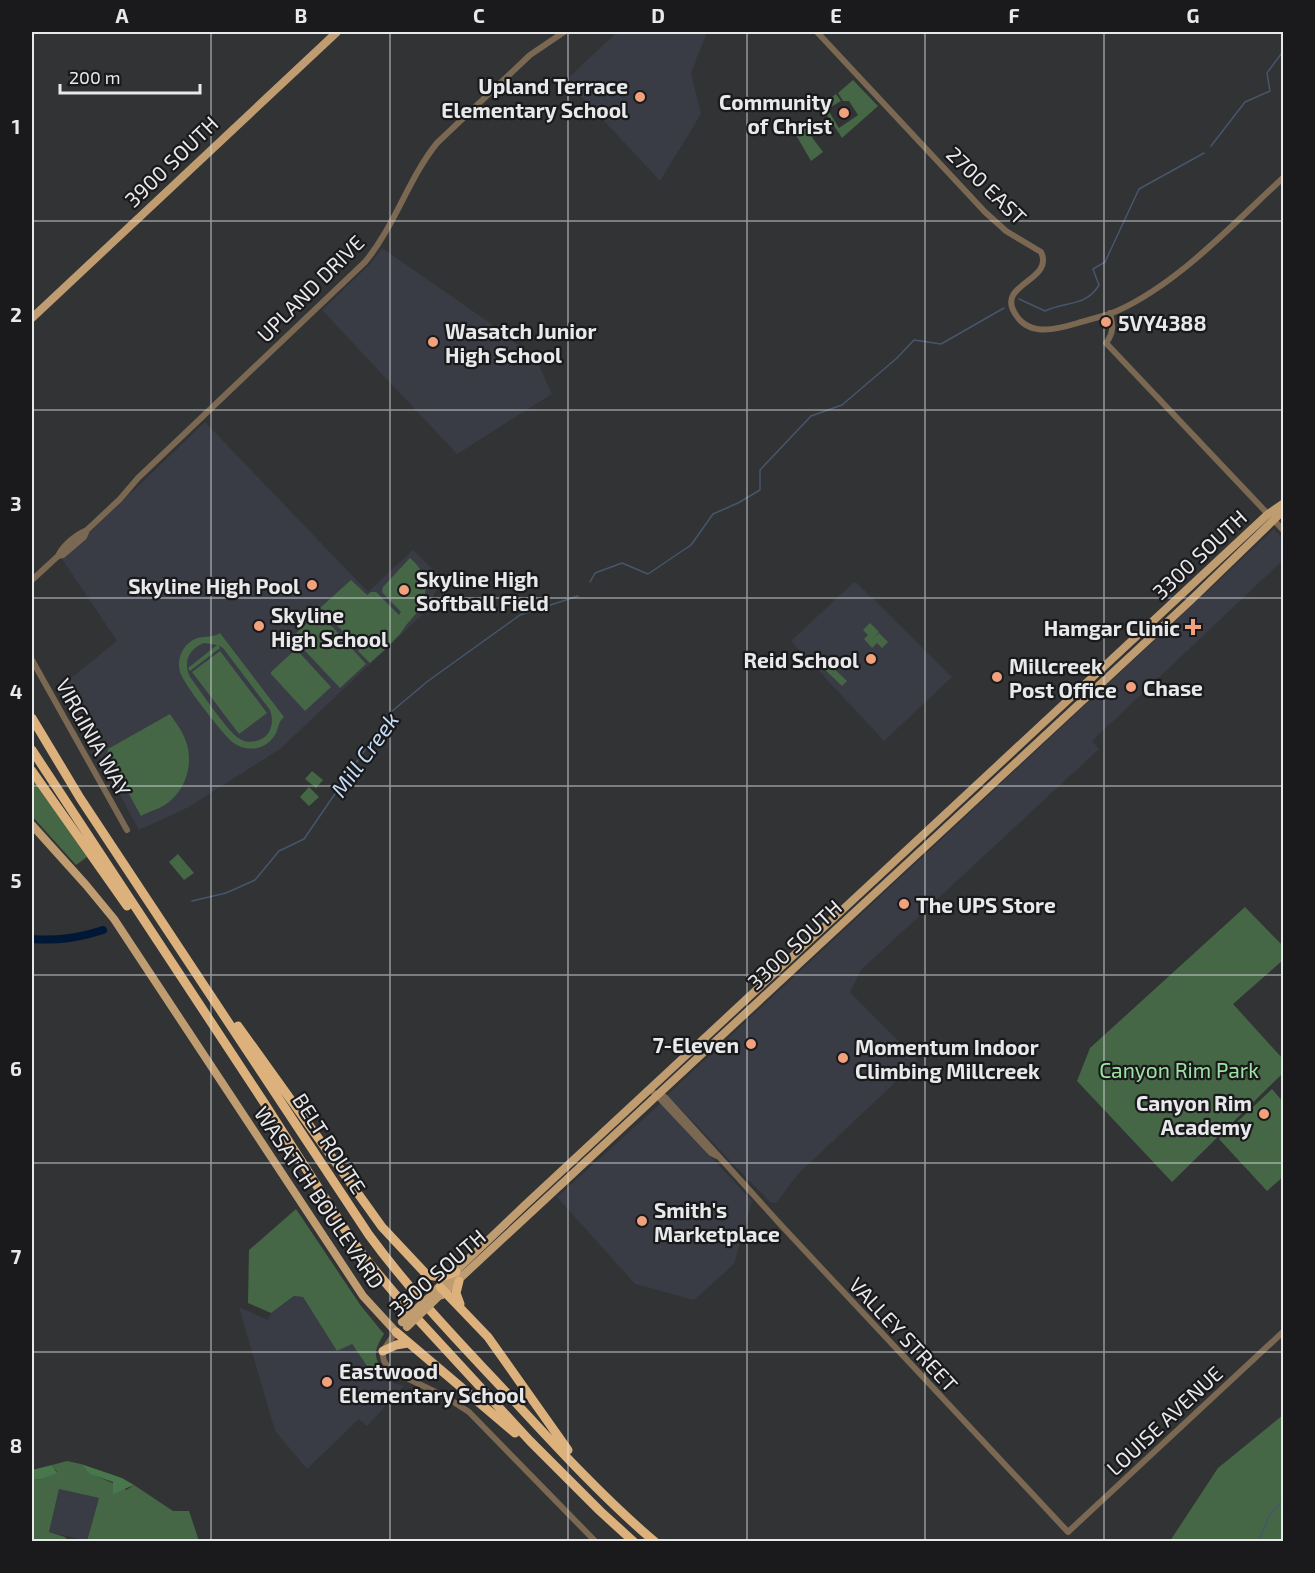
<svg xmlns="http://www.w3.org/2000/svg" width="1315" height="1573" font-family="'Exo 2',sans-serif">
	<rect width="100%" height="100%" fill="#323335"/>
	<path fill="#393c44" d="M617,32H707L691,73L701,114L660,181L566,80Z
		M382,248L493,325L536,359L552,394L457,454L322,310L370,264Z
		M205,422L368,592L413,550L443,579L422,615L280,749L187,808L139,830L61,686L117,641L62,559Z
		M1274,529L1283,540V560L1092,741L1099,749L861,970L850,992L918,1061L799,1173L776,1203L770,1202L667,1095Z
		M853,583H857L952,677L884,741L791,641Z
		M661,1103L752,1201L734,1264L694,1300L635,1284L557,1197Z
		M295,1296L303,1297L337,1351L351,1343L369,1369L381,1379L404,1386L367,1426L359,1419L307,1469L275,1431L239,1307L268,1320L271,1313Z
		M59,1489L99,1498L87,1541L49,1532Z"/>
	<path fill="#456746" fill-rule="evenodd" d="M853,80L878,106L842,138L825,112L828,110L839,128L858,115L849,101H843L838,93Z
		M836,94L841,101L824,111L821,105Z
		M805,128L823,152L811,161L796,135Z
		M410,558C434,578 428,603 408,623C404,627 402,633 397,637C389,646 379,655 370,663L358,651L360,649L320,608L351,580L367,595L371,592H376L399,615L401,612L382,592L383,587Z
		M319,612L366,664L340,688L292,637Z
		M870,623L879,632L872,639L879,633L888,642L882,648L877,643L872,648L864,639L868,635L863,630Z
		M220,633L284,717C278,722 279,727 276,733C267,751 245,753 231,741C220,730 184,685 180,672C177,661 181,649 190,642C200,634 212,639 220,633ZM204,643L217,645L188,668L190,671L220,648L218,645L223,648L270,710C273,719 273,728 266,736C259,742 248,744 240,739C229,734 200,690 190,677C183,663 188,649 204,643Z
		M296,649L331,687L305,711L271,674V672Z
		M220,651L267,713L239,734L192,672Z
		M825,660L847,681L842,686L820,665Z
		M170,714C175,722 182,730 185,739C195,762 186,793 163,806C156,810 148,812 141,816L107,754L108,749Z
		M312,771L323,780L316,788L305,779Z
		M32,778L87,857L76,865L32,816Z
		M309,787L319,797L309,806L300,797Z
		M178,854L194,873L184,880L169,862Z
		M1245,907L1283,946V960L1233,1004L1283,1059V1073L1172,1182L1077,1081L1090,1048Z
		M1272,1089L1283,1102L1284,1176L1267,1191L1219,1139Z
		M296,1209L361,1306L384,1334C366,1362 384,1359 381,1379L369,1369L352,1344L337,1351L303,1297L294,1296L271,1313L248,1303L249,1250Z
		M1283,1415V1541H1170L1218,1468Z
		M67,1461L81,1464C93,1478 110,1480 126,1490L134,1485L173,1511H189L199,1541H87L99,1498L59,1489L49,1532L65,1537L68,1541L32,1542V1480L42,1479L57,1472L52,1465Z"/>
	<path fill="#48774b" d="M81,1464L122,1478L134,1485L113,1494V1482L90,1474Z
		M52,1465L57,1473L42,1479L32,1480V1470Z"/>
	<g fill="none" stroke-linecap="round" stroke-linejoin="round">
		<path stroke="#46566c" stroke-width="1.5" d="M1211,146L1245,102L1270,91L1267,73L1284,50
			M1019,299L1045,311C1066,301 1086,307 1099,285L1093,269L1105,262L1139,189L1204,153
			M590,582L595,573L622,563L648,574L691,545L713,514L738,503L760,490V470L811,416L842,405L897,358L914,340L941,344L1004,308
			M192,901L226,893L255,880L279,851L304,839L391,712L428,681L520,615L578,596
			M1257,1542C1267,1528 1267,1509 1284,1502"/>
		<path stroke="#001735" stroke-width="8" d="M32,939C58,941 78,938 103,930"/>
		<path stroke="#7a6853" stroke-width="6" d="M817,32L985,212L1006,231L1041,252C1055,281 994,284 1016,315C1030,337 1058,329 1078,323C1091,319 1105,316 1117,311C1179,283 1234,223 1284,177
			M1110,313C1113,324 1114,333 1106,343L1284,531
			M58,556L63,555L84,537L87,530L120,499L138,478L365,262C395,226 408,179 437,143L530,55L564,32
			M32,580L58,556C63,545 77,534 87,530
			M32,660L127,830
			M654,1093L665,1097L780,1224L1068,1532L1284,1331
			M659,1094L661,1100L711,1153L717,1156
			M396,1332L382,1352L384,1361L390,1370L446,1397L469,1412L596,1542"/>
		<path stroke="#c09c71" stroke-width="8" d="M32,318L337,32
			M32,825L86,885L114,919L363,1296L396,1332
			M437,1289L524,1206L1268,514L1284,503
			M442,1295L1190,601L1284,510"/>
		<path stroke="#dcb17c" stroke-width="9" d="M32,718L80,798L369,1235C410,1291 457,1340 504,1390C552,1442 601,1496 655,1542
			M32,750L263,1101L349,1236L369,1263L401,1301L530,1441L600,1511L634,1542
			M32,771L127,906
			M238,1026L382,1227L427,1275L441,1277L456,1272
			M459,1281L456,1293L460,1304
			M440,1287L488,1337L568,1450
			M396,1332L515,1433
			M383,1351L396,1345L408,1343"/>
		<path stroke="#c09c71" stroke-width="8" d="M402,1322L434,1293
			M407,1327L438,1297"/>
	</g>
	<path fill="none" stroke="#e8e9eb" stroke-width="1.5" stroke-opacity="0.55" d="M211,32V1542M390,32V1542M568,32V1542M747,32V1542M925,32V1542M1104,32V1542M32,221H1284M32,410H1284M32,598H1284M32,786H1284M32,975H1284M32,1163H1284M32,1352H1284"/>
	<g fill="#f1a17c" stroke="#1a1a1c" stroke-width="2">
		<circle cx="640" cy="97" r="6"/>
		<circle cx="844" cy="113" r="6"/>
		<circle cx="1106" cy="322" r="6"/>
		<circle cx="433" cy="342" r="6"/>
		<circle cx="312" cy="585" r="6"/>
		<circle cx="404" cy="590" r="6"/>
		<circle cx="259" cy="626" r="6"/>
		<path d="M1190 618h6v6h6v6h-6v6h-6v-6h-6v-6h6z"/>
		<circle cx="871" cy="659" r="6"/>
		<circle cx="997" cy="677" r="6"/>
		<circle cx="1131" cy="687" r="6"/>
		<circle cx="904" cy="904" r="6"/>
		<circle cx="751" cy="1044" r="6"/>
		<circle cx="843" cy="1058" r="6"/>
		<circle cx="1264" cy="1114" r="6"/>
		<circle cx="642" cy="1221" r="6"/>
		<circle cx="327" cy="1382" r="6"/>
	</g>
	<g text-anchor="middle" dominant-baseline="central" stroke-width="4.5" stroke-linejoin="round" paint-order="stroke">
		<g font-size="21" font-weight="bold" fill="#e8e9eb" stroke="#1a1a1c" text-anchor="start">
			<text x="628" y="85" text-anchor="end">Upland Terrace<tspan x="628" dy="24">Elementary School</tspan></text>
			<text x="832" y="101" text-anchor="end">Community<tspan x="832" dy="24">of Christ</tspan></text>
			<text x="1118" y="322">5VY4388</text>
			<text x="445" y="330">Wasatch Junior<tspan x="445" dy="24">High School</tspan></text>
			<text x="416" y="578">Skyline High<tspan x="416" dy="24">Softball Field</tspan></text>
			<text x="300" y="585" text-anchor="end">Skyline High Pool</text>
			<text x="271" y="614">Skyline<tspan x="271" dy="24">High School</tspan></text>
			<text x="1180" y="627" text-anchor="end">Hamgar Clinic</text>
			<text x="859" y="659" text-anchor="end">Reid School</text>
			<text x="1009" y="665">Millcreek<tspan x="1009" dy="24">Post Office</tspan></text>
			<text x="1143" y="687">Chase</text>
			<text x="916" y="904">The UPS Store</text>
			<text x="739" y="1044" text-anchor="end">7-Eleven</text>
			<text x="855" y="1046">Momentum Indoor<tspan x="855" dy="24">Climbing Millcreek</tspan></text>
			<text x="1252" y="1102" text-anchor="end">Canyon Rim<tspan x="1252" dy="24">Academy</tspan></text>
			<text x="654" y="1209">Smith's<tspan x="654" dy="24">Marketplace</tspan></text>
			<text x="339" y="1370">Eastwood<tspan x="339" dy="24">Elementary School</tspan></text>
		</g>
		<g font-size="21" fill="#e8e9eb" stroke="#1a1a1c">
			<text transform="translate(171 161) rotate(-44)">3900 SOUTH</text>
			<text transform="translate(987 185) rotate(44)">2700 EAST</text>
			<text transform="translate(310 288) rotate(-45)">UPLAND DRIVE</text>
			<text transform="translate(1199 554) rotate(-43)">3300 SOUTH</text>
			<text transform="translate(94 737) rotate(61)">VIRGINIA WAY</text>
			<text transform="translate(794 944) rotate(-43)">3300 SOUTH</text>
			<text transform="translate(330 1143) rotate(57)">BELT ROUTE</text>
			<text transform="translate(320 1197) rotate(56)">WASATCH BOULEVARD</text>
			<text transform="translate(437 1272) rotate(-41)">3300 SOUTH</text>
			<text transform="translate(904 1334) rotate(47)">VALLEY STREET</text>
			<text transform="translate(1164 1420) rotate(-43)">LOUISE AVENUE</text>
		</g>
		<g font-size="21" fill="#9de4a1" stroke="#1a1a1c">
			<text x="1179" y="1069">Canyon Rim Park</text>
		</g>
		<g font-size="22" font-style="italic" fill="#c3dbf7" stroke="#1a1a1c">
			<text transform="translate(364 754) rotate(-54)">Mill Creek</text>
		</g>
	</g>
	<rect width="1315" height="1573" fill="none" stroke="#1a1a1c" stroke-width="66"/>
	<path d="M60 84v9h140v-9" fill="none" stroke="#e8e9eb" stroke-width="3"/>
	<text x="69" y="84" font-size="18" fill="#e8e9eb" stroke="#1a1a1c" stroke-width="4.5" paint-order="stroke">200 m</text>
	<rect x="33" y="33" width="1249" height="1507" fill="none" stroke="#e8e9eb" stroke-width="2"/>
	<g font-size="20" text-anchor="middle" font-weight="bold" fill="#e8e9eb">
		<text x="122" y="23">A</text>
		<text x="301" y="23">B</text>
		<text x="479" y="23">C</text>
		<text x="658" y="23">D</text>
		<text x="836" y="23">E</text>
		<text x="1014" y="23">F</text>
		<text x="1193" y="23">G</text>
		<text x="16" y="134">1</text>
		<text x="16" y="322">2</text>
		<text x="16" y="511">3</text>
		<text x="16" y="699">4</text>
		<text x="16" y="888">5</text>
		<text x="16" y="1076">6</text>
		<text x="16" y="1264">7</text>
		<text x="16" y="1453">8</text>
	</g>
</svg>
